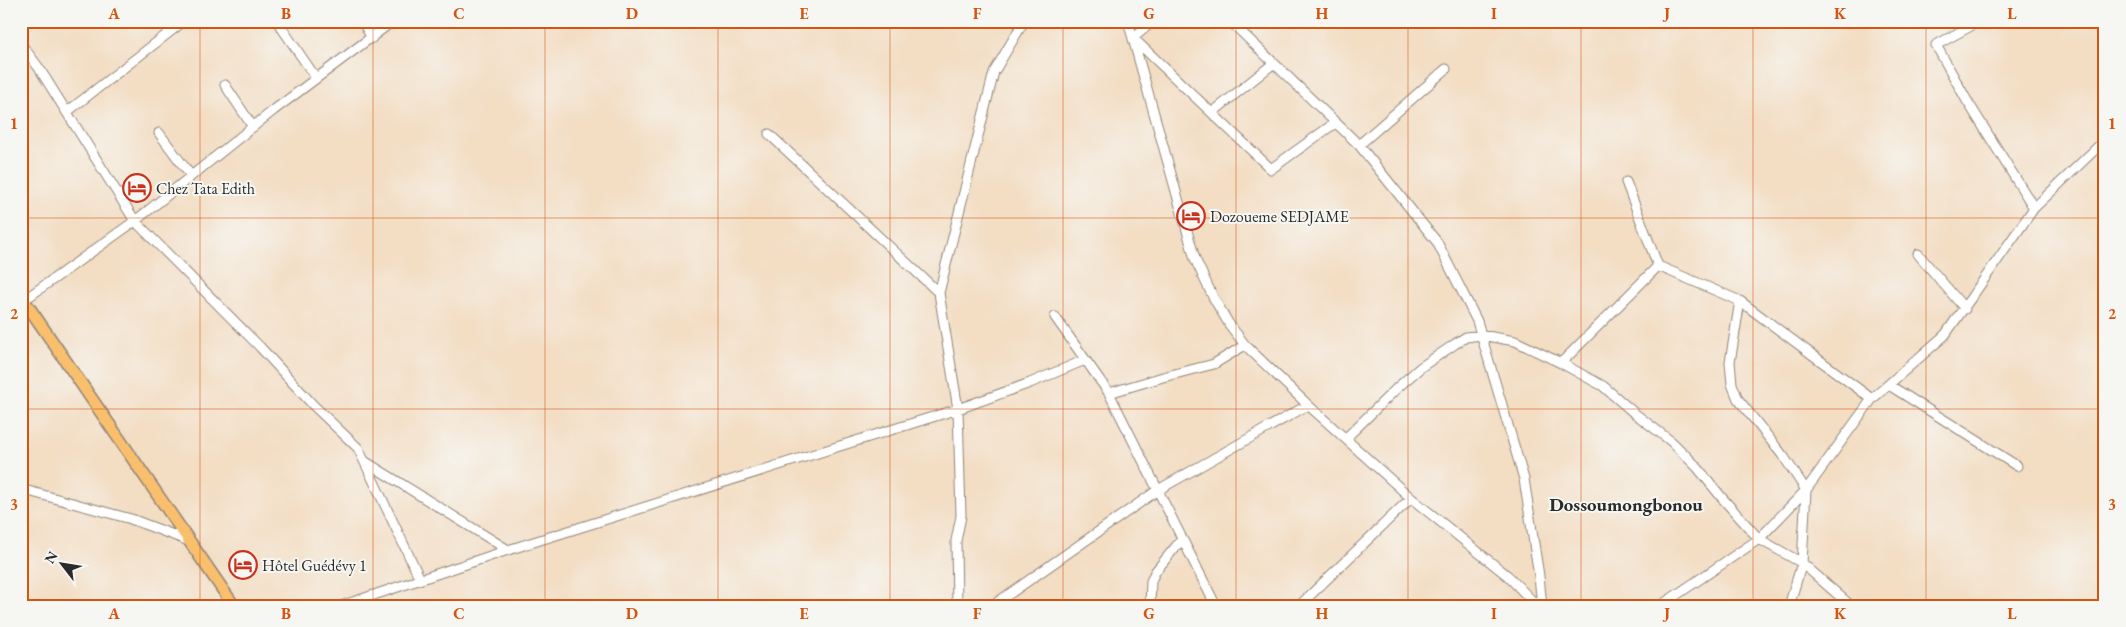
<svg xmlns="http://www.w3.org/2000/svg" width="2126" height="627" font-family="'EB Garamond',serif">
	<rect width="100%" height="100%" fill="#f6f6f2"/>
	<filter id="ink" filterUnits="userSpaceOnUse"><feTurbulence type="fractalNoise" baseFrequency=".02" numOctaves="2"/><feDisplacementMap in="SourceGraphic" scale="10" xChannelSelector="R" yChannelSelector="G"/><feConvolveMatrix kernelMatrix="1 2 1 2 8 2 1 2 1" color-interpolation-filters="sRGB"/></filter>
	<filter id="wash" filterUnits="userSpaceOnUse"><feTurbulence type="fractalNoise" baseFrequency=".0096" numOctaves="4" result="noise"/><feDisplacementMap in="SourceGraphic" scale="20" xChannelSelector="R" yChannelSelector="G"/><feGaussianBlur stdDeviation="1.12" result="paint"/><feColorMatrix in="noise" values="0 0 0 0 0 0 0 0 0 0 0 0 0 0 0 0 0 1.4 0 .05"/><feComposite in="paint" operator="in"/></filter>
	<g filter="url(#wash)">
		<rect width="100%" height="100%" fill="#f3ddc3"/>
	</g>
	<g filter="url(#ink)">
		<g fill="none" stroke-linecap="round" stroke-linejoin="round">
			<defs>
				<path id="minor" d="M277,21L316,78
					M362,21L372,38
					M1128,21L1195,259L1213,297L1229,324L1245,345L1308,405L1411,498L1508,576L1537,606
					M1153,21L1133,38L1271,169L1335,123
					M1230,21L1359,145L1437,242L1477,321L1524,479L1539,576L1542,606
					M1980,21L1936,45L1966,99L2034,208
					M21,44L39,68L135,221L260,347L313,405L358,448L420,579
					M225,85L253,127
					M67,112L184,21
					M1213,112L1274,63
					M159,133L191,176
					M769,134L939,293
					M1359,145L1446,69
					M1626,182L1658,266L1740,301L1872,399
					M1918,254L1965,309
					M24,300L135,221L274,110L393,21
					M1740,301L1730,362L1732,384L1738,399L1784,457L1806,490L1802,563L1789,606
					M1055,317L1109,393L1216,606
					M1561,363L1658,266
					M1889,385L2017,466
					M1109,393L1163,377L1214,364L1245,345
					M1346,438L1397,388L1421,367L1455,344L1466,337L1481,335L1515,341L1561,363L1603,386L1633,412L1672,442L1697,467L1723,499L1759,539L1802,563L1851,606
					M366,462L508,550
					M21,489L131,519L189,541
					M341,606L508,550L958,409L1030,383L1085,360
					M957,606L956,541L961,516L958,409L939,293L994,72L1024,21
					M992,606L1158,490L1308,405
					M1150,606L1151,581L1155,572L1182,539
					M1299,606L1411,498
					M1660,606L1759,539L1806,490L1872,399L1945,335L2034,208L2105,140"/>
				<path id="major" d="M21,296L234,606"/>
			</defs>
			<use href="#minor" stroke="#8f8477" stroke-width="11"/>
			<use href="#major" stroke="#8f8477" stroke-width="14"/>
			<use href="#minor" stroke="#fff" stroke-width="9"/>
			<use href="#major" stroke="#f9bf6d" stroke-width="11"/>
		</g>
	</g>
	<path fill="none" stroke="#d5540f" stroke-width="1" stroke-opacity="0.55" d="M200,21V606M373,21V606M545,21V606M718,21V606M890,21V606M1063,21V606M1236,21V606M1408,21V606M1581,21V606M1753,21V606M1926,21V606M21,218H2105M21,409H2105"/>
	<defs>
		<symbol id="hotel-ring" viewBox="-11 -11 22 22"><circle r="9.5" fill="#f6f6f2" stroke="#c8321e" stroke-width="1.5"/><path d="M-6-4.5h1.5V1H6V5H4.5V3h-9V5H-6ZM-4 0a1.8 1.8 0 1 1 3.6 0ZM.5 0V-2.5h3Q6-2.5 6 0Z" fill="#c8321e"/></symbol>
	</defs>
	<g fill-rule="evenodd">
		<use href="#hotel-ring" x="121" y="172" width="32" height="32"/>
		<use href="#hotel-ring" x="1175" y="200" width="32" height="32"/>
		<use href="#hotel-ring" x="227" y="549" width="32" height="32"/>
	</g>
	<g text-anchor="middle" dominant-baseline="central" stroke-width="4" stroke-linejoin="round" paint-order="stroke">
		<g font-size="16" fill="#2b2b2b" stroke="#f6f6f2" text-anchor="start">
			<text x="156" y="188">Chez Tata Edith</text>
			<text x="1210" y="216">Dozoueme SEDJAME</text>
			<text x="262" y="565">Hôtel Guédévy 1</text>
		</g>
		<g font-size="19" font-weight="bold" fill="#2b2b2b" stroke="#f6f6f2">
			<text x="1626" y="504">Dossoumongbonou</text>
		</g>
	</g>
	<rect width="2126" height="627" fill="none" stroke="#f6f6f2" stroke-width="55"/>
	<g transform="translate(62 564) rotate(301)" stroke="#f6f6f2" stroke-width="4" paint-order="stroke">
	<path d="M0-4L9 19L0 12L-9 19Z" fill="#2b2b2b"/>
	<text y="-8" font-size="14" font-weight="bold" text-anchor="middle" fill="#2b2b2b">N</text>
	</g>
	<rect x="28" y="28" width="2070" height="572" fill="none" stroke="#d5540f" stroke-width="2"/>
	<g font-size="16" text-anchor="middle" font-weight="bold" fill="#d5540f">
		<text x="114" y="19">A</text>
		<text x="286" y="19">B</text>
		<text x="459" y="19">C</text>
		<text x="632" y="19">D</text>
		<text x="804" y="19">E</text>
		<text x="977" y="19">F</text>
		<text x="1149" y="19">G</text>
		<text x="1322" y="19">H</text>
		<text x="1494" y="19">I</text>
		<text x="1667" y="19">J</text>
		<text x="1840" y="19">K</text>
		<text x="2012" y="19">L</text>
		<text x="14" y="129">1</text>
		<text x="2112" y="129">1</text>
		<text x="14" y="319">2</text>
		<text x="2112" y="319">2</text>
		<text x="14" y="510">3</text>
		<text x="2112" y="510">3</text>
		<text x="114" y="619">A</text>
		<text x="286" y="619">B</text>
		<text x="459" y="619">C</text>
		<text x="632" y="619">D</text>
		<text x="804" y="619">E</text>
		<text x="977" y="619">F</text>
		<text x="1149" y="619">G</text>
		<text x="1322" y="619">H</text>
		<text x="1494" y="619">I</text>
		<text x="1667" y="619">J</text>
		<text x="1840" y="619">K</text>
		<text x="2012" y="619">L</text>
	</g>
</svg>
